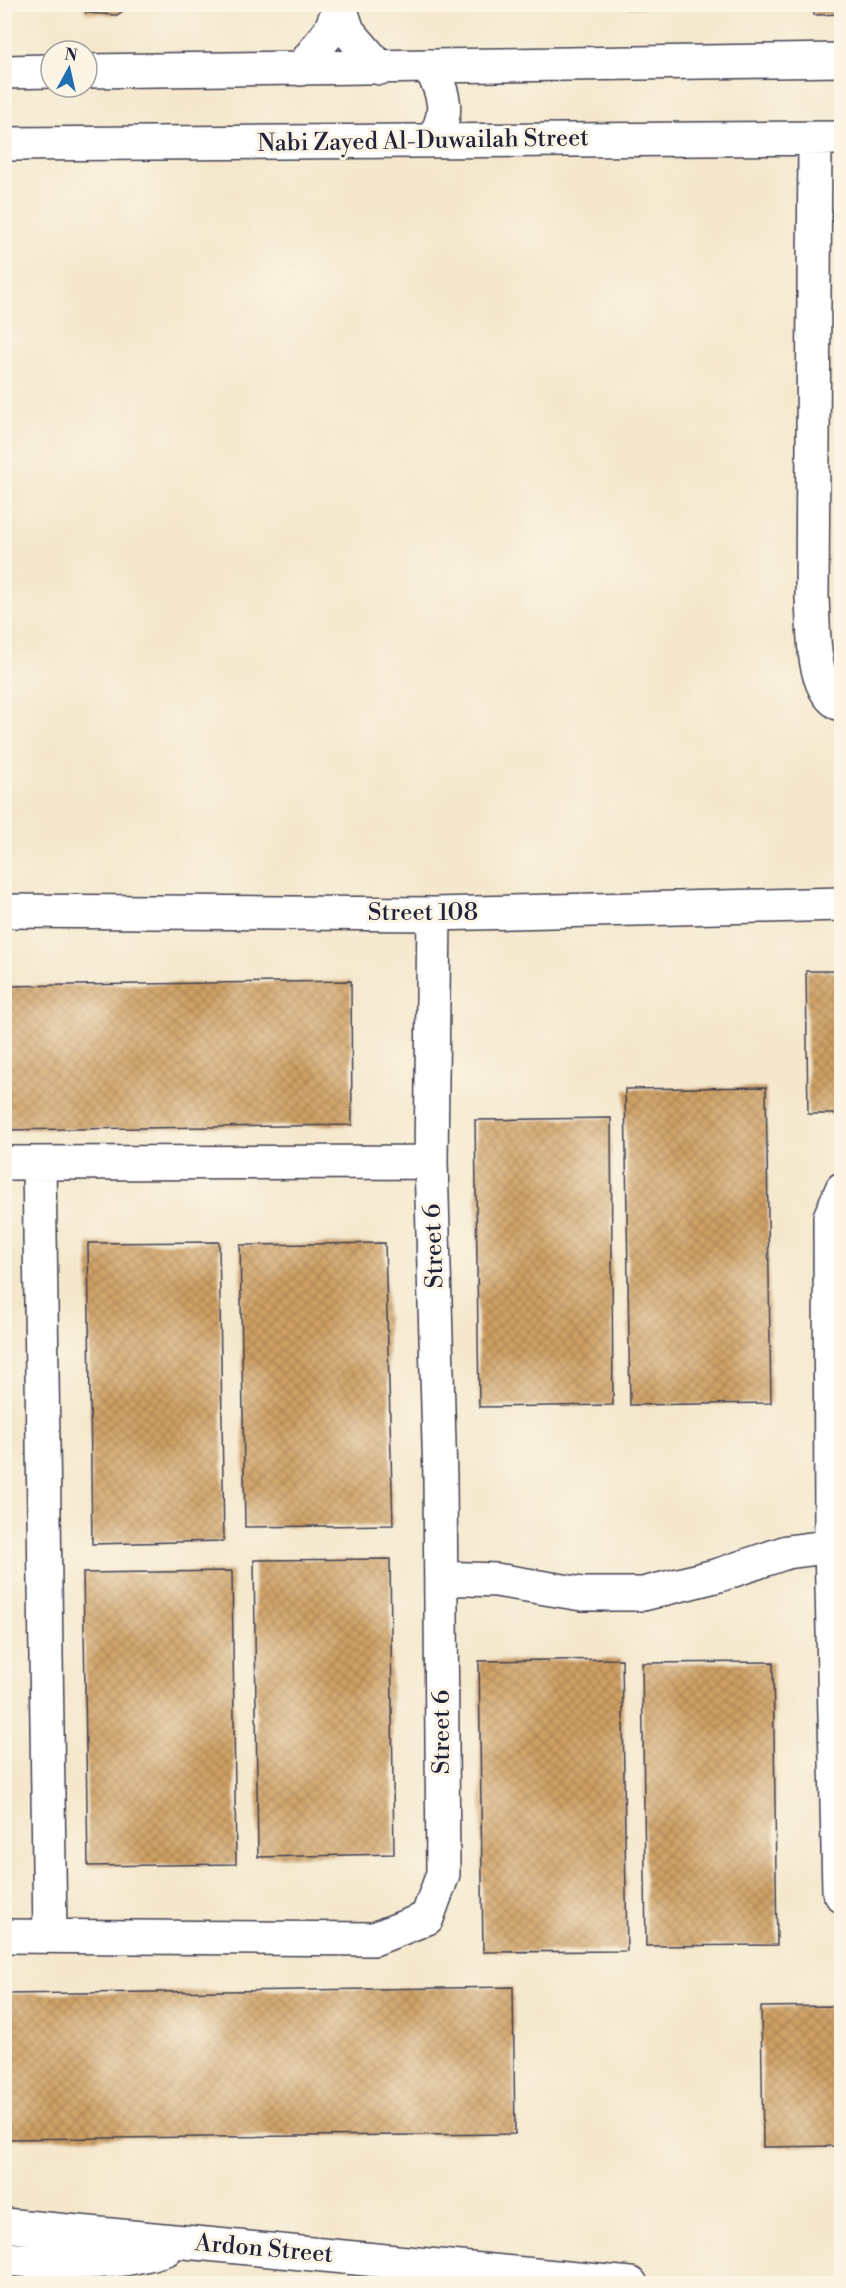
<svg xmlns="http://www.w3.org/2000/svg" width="846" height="2288" font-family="'Libre Bodoni',serif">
	<defs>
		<pattern id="building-cross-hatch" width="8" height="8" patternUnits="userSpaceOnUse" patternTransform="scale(1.5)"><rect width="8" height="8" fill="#cfa063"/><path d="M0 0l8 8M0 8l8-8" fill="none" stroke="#a88253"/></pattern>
	</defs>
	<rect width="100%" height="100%" fill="#fcf5e5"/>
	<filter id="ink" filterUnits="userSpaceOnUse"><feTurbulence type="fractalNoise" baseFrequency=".0167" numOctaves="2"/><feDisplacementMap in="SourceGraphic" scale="12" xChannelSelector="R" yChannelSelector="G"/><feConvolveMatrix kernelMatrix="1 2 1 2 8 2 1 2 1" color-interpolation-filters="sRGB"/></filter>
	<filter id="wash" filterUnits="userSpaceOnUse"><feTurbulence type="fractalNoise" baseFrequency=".008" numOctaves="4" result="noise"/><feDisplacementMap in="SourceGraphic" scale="24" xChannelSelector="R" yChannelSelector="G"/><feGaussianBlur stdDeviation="1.35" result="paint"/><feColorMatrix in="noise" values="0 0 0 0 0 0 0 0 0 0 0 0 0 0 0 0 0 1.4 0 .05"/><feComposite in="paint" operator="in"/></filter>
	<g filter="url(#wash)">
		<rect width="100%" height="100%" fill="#f4e7cc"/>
		<g id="blocks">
			<path fill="url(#building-cross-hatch)" d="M81,4H133L117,15L86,13Z
				M626,4H694V7L626,8Z
				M814,4H842V14L814,15Z
				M806,971H842V1114H808Z
				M351,981L352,1125L4,1130V986Z
				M766,1087L771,1403L630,1405L625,1089Z
				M611,1118L613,1405L479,1407L475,1120Z
				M219,1242L224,1541L92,1544L88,1243Z
				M385,1243L393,1525L245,1527L240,1245Z
				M390,1559L394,1854L258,1857L254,1560Z
				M232,1571L236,1864L88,1866L83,1573Z
				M622,1659L627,1951L483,1952L479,1661Z
				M773,1662L777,1945L646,1946L642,1663Z
				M513,1987L515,2134L4,2139V1994Z
				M836,2006L837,2044H842V2146L763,2147L761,2007Z"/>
		</g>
	</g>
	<g filter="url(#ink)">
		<use href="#blocks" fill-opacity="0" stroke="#424051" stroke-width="1.5"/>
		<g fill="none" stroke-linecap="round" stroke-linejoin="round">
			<defs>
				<path id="minor" d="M339,4L348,31L380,68
					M429,66C445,93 451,115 431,141
					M301,69L330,31L339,9
					M87,71L842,60
					M4,72L51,71
					M815,139L812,597C814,626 810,692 842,705
					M4,144L842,138
					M4,911L434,914L842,904
					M4,1163L431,1162
					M39,1163L50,1936
					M842,1189L830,1217L831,1544L839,1891L842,1896
					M441,1578L496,1580L582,1594H643L719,1575L787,1552L842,1545
					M4,1936L374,1939L427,1918L443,1874L440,1478L431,1162L434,914"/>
				<path id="major" d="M4,2225L631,2284
					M4,2259C61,2263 111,2267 166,2249"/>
			</defs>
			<use href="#minor" stroke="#424051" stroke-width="36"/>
			<use href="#major" stroke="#424051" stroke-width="36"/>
			<use href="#minor" stroke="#fff" stroke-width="33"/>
			<use href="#major" stroke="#fff" stroke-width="33"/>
		</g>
	</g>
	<g text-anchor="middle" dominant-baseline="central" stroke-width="6" stroke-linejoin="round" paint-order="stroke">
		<g font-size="24" fill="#22223b" stroke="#fcf5e5">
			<text transform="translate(423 141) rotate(-1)">Nabi Zayed Al-Duwailah Street</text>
			<text x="423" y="913">Street 108</text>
			<text transform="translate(434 1246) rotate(-92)">Street 6</text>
			<text transform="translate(442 1732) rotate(-90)">Street 6</text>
			<text transform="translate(264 2249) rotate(5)">Ardon Street</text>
		</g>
	</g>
	<rect width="846" height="2288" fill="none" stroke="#fcf5e5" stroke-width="24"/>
	<g transform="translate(69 69) rotate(8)"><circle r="28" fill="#fcf5e5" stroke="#a5a1a1" stroke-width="1.5"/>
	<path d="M0-4.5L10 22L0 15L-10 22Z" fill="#1f6fb2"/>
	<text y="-9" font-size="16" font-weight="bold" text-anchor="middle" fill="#22223b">N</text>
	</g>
</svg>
